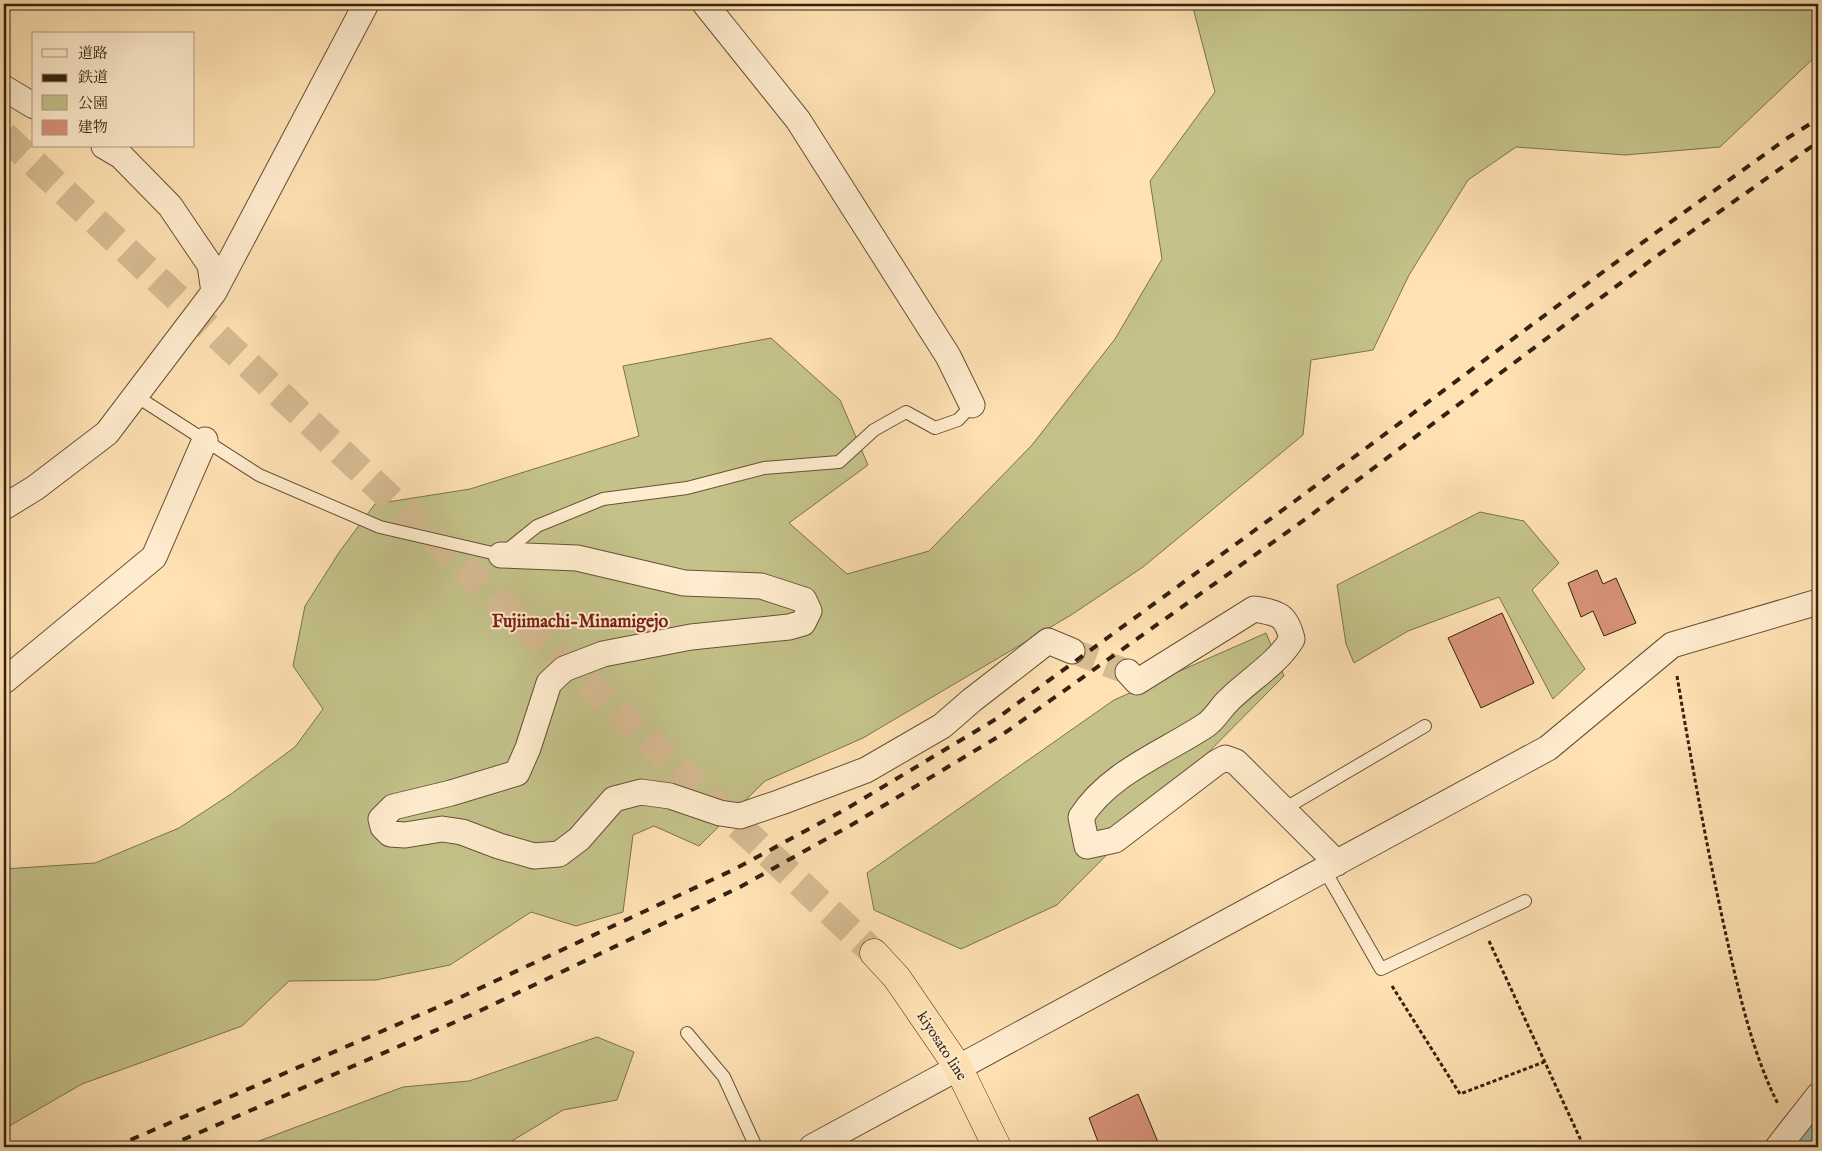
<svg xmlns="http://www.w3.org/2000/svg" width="1822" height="1151" font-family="'IM FELL English','Noto Serif JP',serif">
	<rect width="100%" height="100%" fill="#ffe1b3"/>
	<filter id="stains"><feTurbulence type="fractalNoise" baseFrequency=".004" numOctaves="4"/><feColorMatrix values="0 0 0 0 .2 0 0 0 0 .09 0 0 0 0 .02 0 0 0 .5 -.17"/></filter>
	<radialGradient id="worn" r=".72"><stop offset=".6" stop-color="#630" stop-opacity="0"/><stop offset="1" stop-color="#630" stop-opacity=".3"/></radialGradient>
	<path fill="#c4c28a" stroke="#7c724c" d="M1192,4H1818V54L1720,147L1625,155L1516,147L1468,180L1409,275L1373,350L1311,360L1303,435L1143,567L1071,615L863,738L765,781L699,846L654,826L633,835L623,912L576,926L531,912L450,965L376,980L289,981L242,1026L82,1084L4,1129V869L95,863L179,828L231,794L295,747L323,709L293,666L305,606L340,551L375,504L470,489L639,436L623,366L771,338L840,400L868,465L789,523L847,574L929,551L1032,445L1115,339L1162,259L1150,181L1215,92Z
		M1480,512L1524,521L1559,563L1532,590L1585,669L1553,699L1499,597L1408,631L1354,663L1346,644L1337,585Z
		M1266,633L1284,676L1057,905L961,949L874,910L867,873L1114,700Z
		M597,1037L634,1052L617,1100L563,1110L502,1147H243L403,1087L469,1081Z"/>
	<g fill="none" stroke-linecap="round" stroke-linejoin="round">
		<path stroke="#a0bdb0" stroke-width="52" d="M1818,1147V1146"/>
	</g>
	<path fill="#d89277" stroke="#34220d" d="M1597,570L1603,584L1616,578L1636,623L1604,636L1593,611L1581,617L1568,583Z
		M1502,613L1534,683L1481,708L1448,638Z
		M1138,1094L1160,1147H1100L1089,1118Z"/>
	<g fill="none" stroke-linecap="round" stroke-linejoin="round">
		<path stroke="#d6bb92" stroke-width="25" stroke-dasharray="25 12" stroke-linecap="butt" d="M1072,651L1128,672"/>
		<path stroke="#d6bb92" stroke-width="28" stroke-dasharray="28 14" stroke-linecap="butt" d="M4,135L874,953"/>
		<defs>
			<path id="lane" d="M136,396L259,475L380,527L501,555L537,526L603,499L687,488L764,468L839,462L874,430L906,412L935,428L958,420L972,405
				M1284,809L1425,726
				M1324,869L1381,969L1525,901
				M687,1033L724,1077L756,1147"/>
			<path id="street" d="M705,4L798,120L948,356L972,405
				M4,88L34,106
				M104,146L121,156L170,206L210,265L214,292
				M4,507L35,488L107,433L214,292L366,4
				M501,555L577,558L684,583L761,586L804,600L809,611L803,623L789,627L691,637L603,654L564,669L549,683L528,748L517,773L451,793L393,807L381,819L383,827L390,834L405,835L442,829L462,832L499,846L534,856L559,854L579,839L614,799L641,792L670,796L720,813L740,816L781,802L866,770L942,726L972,700L1048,641L1072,651
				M1128,672L1137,682L1254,609C1278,613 1286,614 1292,639C1277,664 1250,679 1229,700C1221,707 1215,719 1206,725C1164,753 1110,772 1081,817L1087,846L1115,840L1216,763L1225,758L1236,762L1337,863
				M4,681L154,557L205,440
				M812,1147L1548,748L1672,645L1818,602
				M1778,1147L1818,1096"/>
			<path id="highway" d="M874,953L897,978L958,1067L997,1147"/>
		</defs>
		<use href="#lane" stroke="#675236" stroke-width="14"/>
		<use href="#street" stroke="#675236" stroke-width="27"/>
		<use href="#highway" stroke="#34220d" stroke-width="29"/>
		<path stroke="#34220d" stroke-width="3" stroke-dasharray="4 2.5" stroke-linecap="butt" d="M1677,676C1691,760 1706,843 1724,926C1737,984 1751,1051 1778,1104
			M1489,941L1584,1147
			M1392,986L1460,1094L1544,1062"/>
		<use href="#lane" stroke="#ffecce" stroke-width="12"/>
		<use href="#street" stroke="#ffecce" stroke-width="25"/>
		<use href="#highway" stroke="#ffe1b3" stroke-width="28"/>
		<path stroke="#34220d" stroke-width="4" stroke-dasharray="9 9" stroke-linecap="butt" d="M114,1147L461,997L733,870L846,809L996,719L1295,501L1650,237L1786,139L1818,119
			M166,1147L469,1016L740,887L853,824L1006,732L1307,518L1654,258L1818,142"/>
	</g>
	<g text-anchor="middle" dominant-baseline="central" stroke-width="4" stroke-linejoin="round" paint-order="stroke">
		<g font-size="15" fill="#34220d" stroke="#ffecce">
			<text transform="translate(942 1046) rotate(57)">kiyosato line</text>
		</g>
		<g font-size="18" font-weight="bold" fill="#7a1f14" stroke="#ffecce">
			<text x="580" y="622">Fujiimachi-Minamigejo</text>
		</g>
	</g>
	<rect width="1822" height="1151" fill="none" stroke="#ffe1b3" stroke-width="20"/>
	<rect x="5" y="5" width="1812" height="1141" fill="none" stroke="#34220d" stroke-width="2.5"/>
	<rect x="10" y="10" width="1802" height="1131" fill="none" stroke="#34220d"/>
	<rect x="32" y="32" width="162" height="115" fill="#ffecce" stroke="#ae9b81"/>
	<rect x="42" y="49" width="25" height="8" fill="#ffecce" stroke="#ae9b81"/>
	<text x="78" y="58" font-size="15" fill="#34220d">道路</text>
	<rect x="42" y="74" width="25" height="8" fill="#34220d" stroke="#ae9b81"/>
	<text x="78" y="82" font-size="15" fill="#34220d">鉄道</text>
	<rect x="42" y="95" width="25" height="15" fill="#c4c28a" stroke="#ae9b81"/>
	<text x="78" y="108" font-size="15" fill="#34220d">公園</text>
	<rect x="42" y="120" width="25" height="15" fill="#d89277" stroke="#ae9b81"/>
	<text x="78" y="132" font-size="15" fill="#34220d">建物</text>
	<rect width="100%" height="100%" filter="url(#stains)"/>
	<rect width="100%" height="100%" fill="url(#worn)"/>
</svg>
